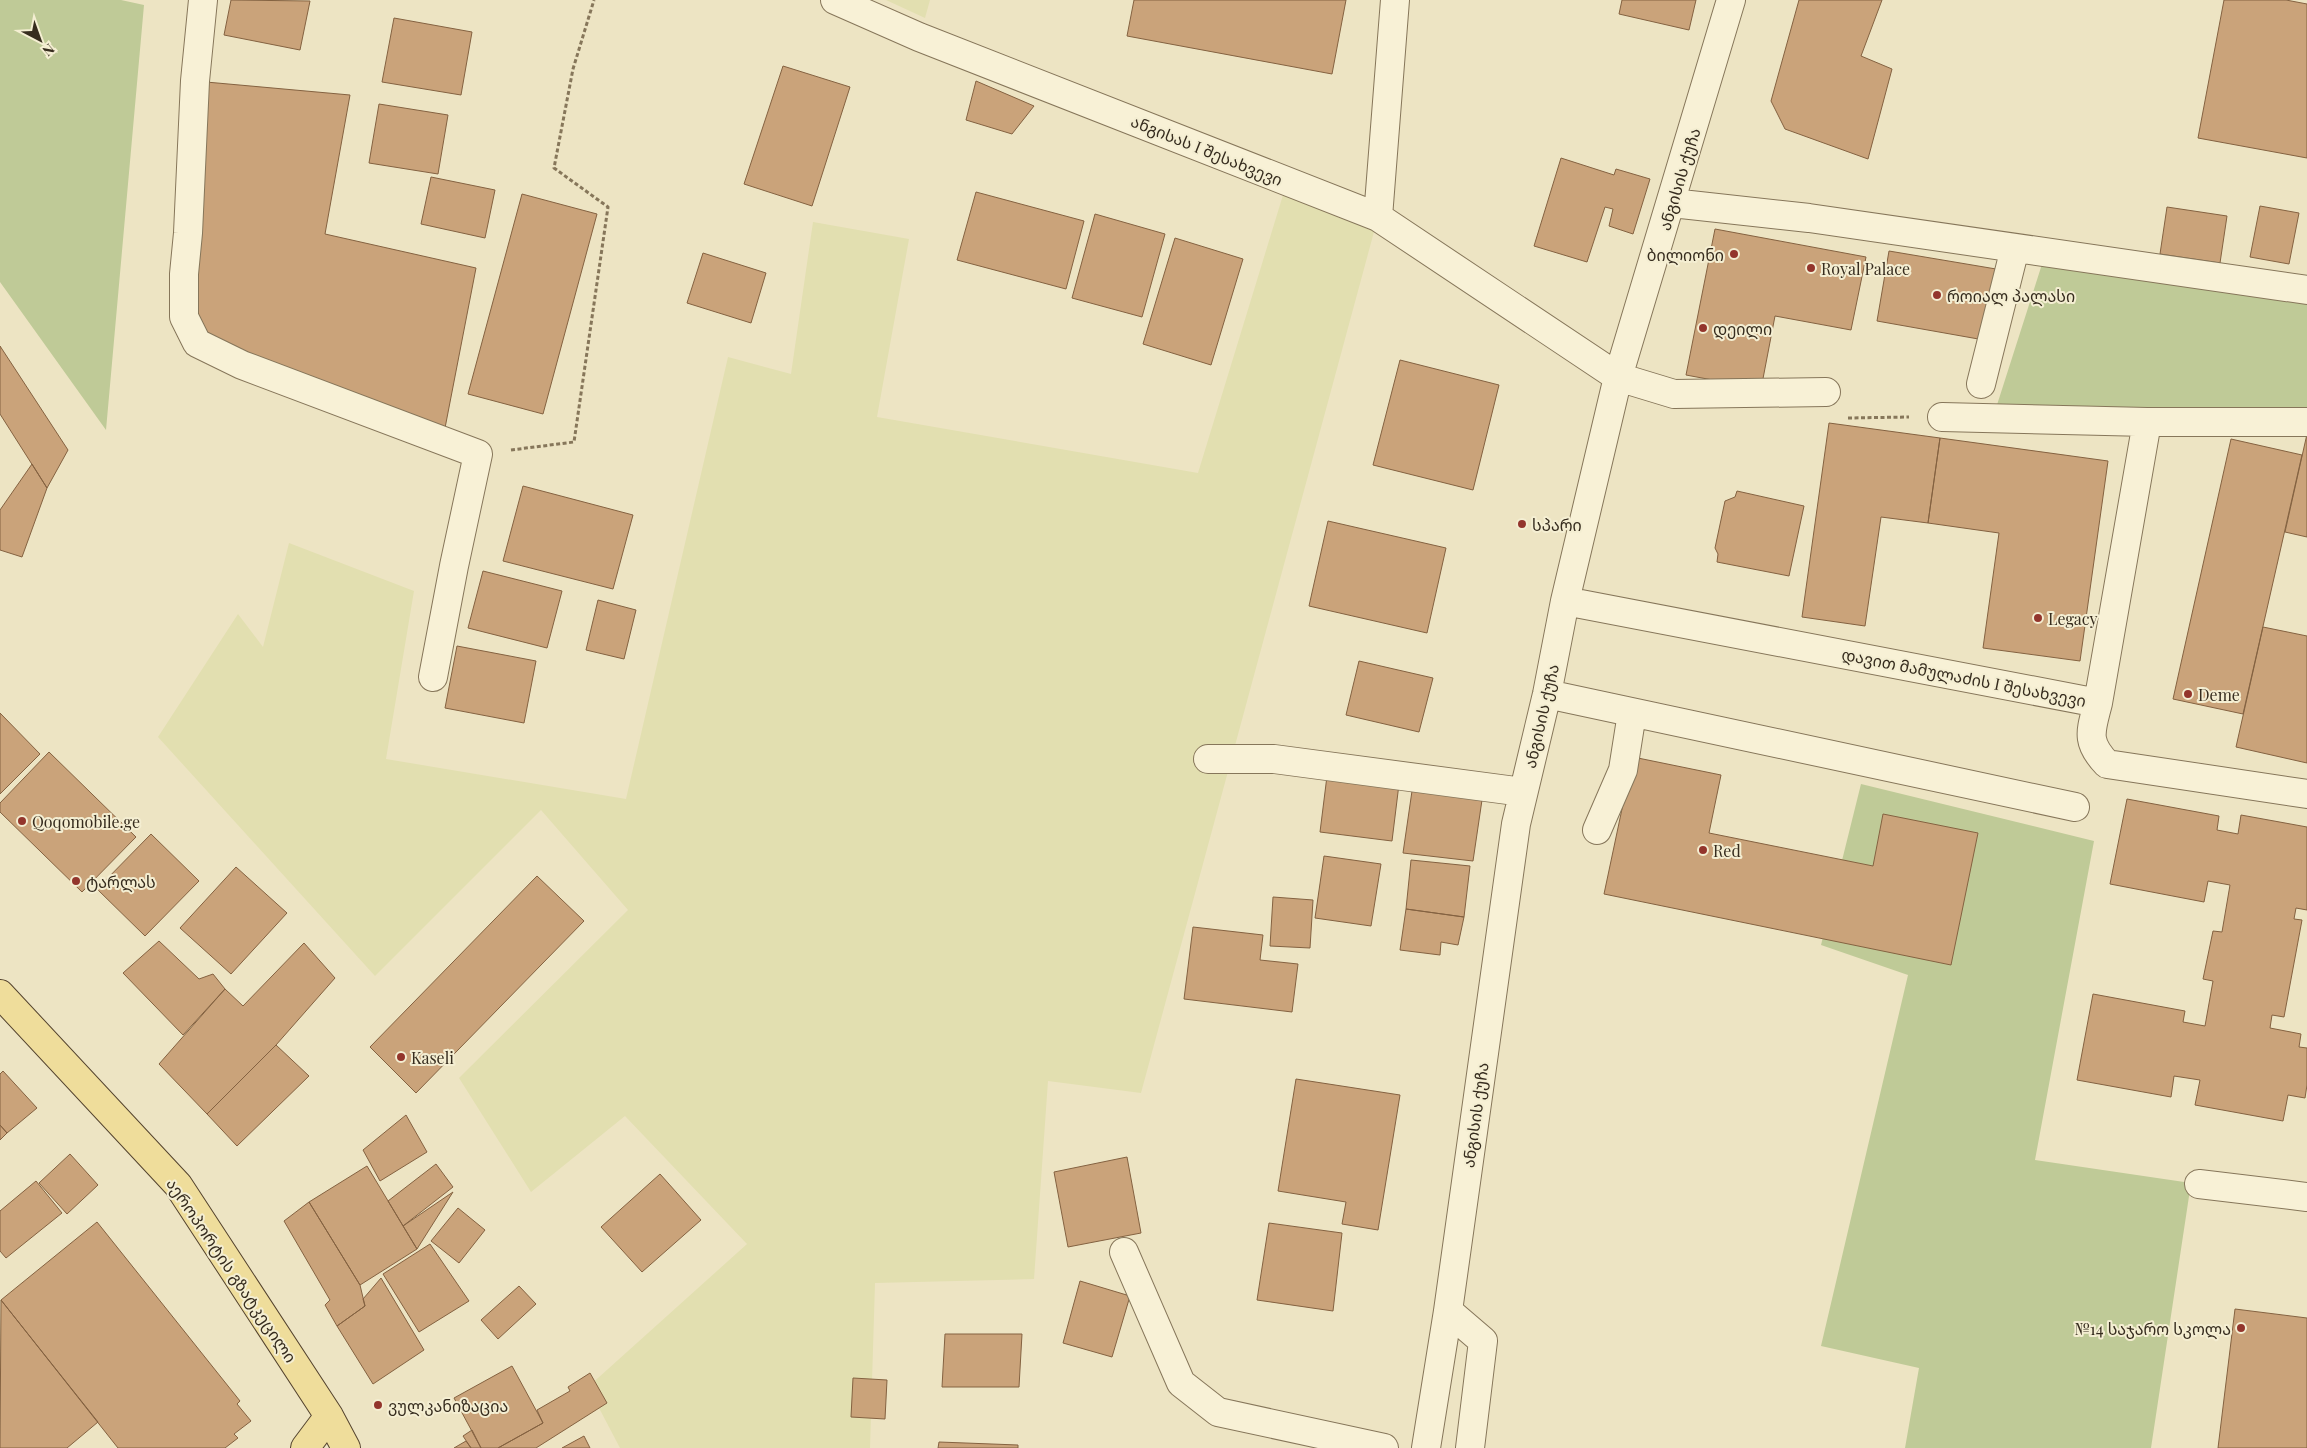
<svg xmlns="http://www.w3.org/2000/svg" width="2307" height="1448" font-family="'Playfair Display','Noto Sans Georgian',serif">
	<rect width="100%" height="100%" fill="#ede4c3"/>
	<path fill="#e2dfb0" d="M886,0H930L925,18Z
		M1287,182L1378,217L1141,1093L1048,1081L1034,1279L875,1283L870,1448H620L588,1387L747,1244L625,1116L531,1192L459,1078L628,910L541,810L375,976L158,737L238,614L263,647L289,543L414,591L386,759L626,799L728,357L791,374L813,222L909,239L877,417L1198,473Z"/>
	<path fill="#bfca97" d="M0,0H121L144,5L106,430L0,282Z
		M2043,261L2307,299V413L1996,408Z
		M1861,784L2094,841L2035,1160L2191,1183L2151,1448H1905L1919,1368L1821,1346L1908,975L1821,945Z"/>
	<path fill="#caa37a" stroke="#846241" d="M231,0L310,1L300,50L224,35Z
		M1134,0H1346L1332,74L1127,36Z
		M1622,0H1696L1689,30L1619,14Z
		M1799,0H1882L1861,56L1892,69L1868,159L1785,129L1771,101Z
		M2224,0H2286L2307,4V158L2198,138Z
		M394,18L472,32L461,95L382,82Z
		M783,66L850,87L812,206L744,184Z
		M195,81L350,95L325,234L476,268L445,428L203,336L192,310Z
		M976,81L1034,106L1012,134L966,120Z
		M379,104L448,115L438,174L369,163Z
		M1561,158L1614,175L1616,169L1650,179L1633,234L1609,226L1613,209L1605,207L1587,262L1534,246Z
		M431,177L495,190L485,238L421,224Z
		M976,192L1084,221L1066,289L957,260Z
		M522,194L597,214L543,414L468,394Z
		M2260,206L2299,213L2289,264L2250,257Z
		M2167,207L2227,216L2220,263L2160,254Z
		M1095,214L1165,234L1142,317L1072,298Z
		M1715,229L1866,257L1851,330L1775,316L1761,389L1686,375Z
		M1175,238L1243,259L1211,365L1143,344Z
		M1889,251L1996,269L1984,340L1877,321Z
		M703,253L766,273L751,323L687,303Z
		M0,346L68,450L47,488L0,414Z
		M1400,360L1499,385L1473,490L1373,465Z
		M1829,423L1940,438L1928,523L1881,517L1865,626L1802,617Z
		M2307,434V537L2285,532Z
		M1940,438L2108,461L2080,661L1983,648L1999,533L1928,523Z
		M2231,439L2302,455L2243,714L2173,699Z
		M32,464L47,488L22,557L0,550V510Z
		M523,486L633,515L613,589L503,561Z
		M1737,491L1804,506L1789,576L1717,562L1718,554L1715,548L1725,501L1735,497Z
		M1328,521L1446,548L1427,633L1309,606Z
		M483,571L562,591L547,648L468,628Z
		M598,600L636,610L624,659L586,650Z
		M2263,627L2307,636V763L2236,747Z
		M457,646L536,661L524,723L445,708Z
		M1359,661L1433,678L1419,732L1346,715Z
		M0,713L40,754L0,794Z
		M49,752L136,837L82,892L0,812V803Z
		M1633,757L1721,775L1709,833L1873,866L1883,814L1978,833L1951,965L1604,894Z
		M1327,776L1399,784L1392,841L1320,832Z
		M1412,791L1482,800L1473,861L1403,853Z
		M2127,799L2219,816L2217,830L2238,834L2241,815L2307,827V910L2296,908L2294,919L2302,920L2284,1017L2272,1015L2270,1028L2301,1034L2299,1047L2307,1048V1085L2305,1098L2288,1095L2283,1121L2195,1105L2200,1080L2174,1076L2171,1097L2077,1080L2093,994L2185,1011L2183,1022L2205,1026L2213,981L2203,979L2213,931L2222,932L2230,885L2208,881L2204,902L2110,884Z
		M151,834L199,881L145,936L97,889Z
		M1324,856L1381,864L1371,926L1315,918Z
		M1411,860L1470,866L1464,917L1406,909Z
		M236,867L287,913L231,974L180,928Z
		M537,876L584,921L416,1093L370,1047Z
		M1273,897L1313,900L1310,948L1270,946Z
		M1406,909L1464,917L1458,945L1441,942L1440,955L1400,950Z
		M1193,927L1263,935L1260,960L1298,964L1292,1012L1184,999Z
		M159,941L199,979L213,974L225,989L183,1035L123,973Z
		M304,943L335,978L276,1045L207,1114L159,1064L225,989L243,1006Z
		M276,1045L309,1076L237,1146L207,1114Z
		M3,1071L37,1108L7,1133L0,1125V1074Z
		M1296,1079L1400,1095L1378,1230L1342,1224L1346,1202L1278,1191Z
		M406,1115L427,1152L380,1181L363,1150Z
		M0,1125L7,1133L0,1140Z
		M70,1154L98,1185L67,1214L39,1183Z
		M1127,1157L1141,1233L1068,1247L1054,1172Z
		M436,1164L453,1187L403,1226L388,1201Z
		M367,1166L417,1249L360,1285L309,1202Z
		M660,1174L701,1220L642,1272L601,1227Z
		M36,1181L62,1213L6,1258L0,1251V1211Z
		M453,1192L417,1249L403,1226Z
		M309,1202L360,1285L365,1306L337,1326L325,1305L330,1300L284,1221Z
		M458,1208L485,1230L459,1263L431,1241Z
		M97,1222L240,1401L237,1404L251,1421L234,1434L238,1438L225,1448H118L1,1300Z
		M1269,1223L1342,1233L1333,1311L1257,1300Z
		M430,1244L469,1301L419,1332L383,1274Z
		M381,1278L424,1350L373,1384L337,1326L365,1306L363,1299Z
		M1080,1281L1130,1296L1112,1357L1063,1343Z
		M519,1286L536,1304L498,1339L481,1320Z
		M1,1300L98,1422L67,1448H0Z
		M2235,1309L2307,1318V1448H2218Z
		M945,1334H1022L1019,1387H942Z
		M512,1366L543,1423L498,1448H481L454,1398Z
		M590,1373L607,1403L536,1448H498L543,1423L537,1410L570,1391L568,1387Z
		M853,1378L887,1380L885,1419L851,1417Z
		M472,1430L481,1448H471L463,1436Z
		M584,1436L590,1448H562Z
		M466,1441L471,1448H454Z
		M939,1442L1018,1445V1448H938Z"/>
	<g fill="none" stroke-linecap="round" stroke-linejoin="round">
		<defs>
			<path id="minor" d="M203,0L195,81L188,233L184,274V317L197,343L242,365L478,454L454,566L433,677
				M835,0L919,37L1378,217L1618,377L1674,394L1826,392
				M1672,203L1809,218L2307,290
				M1378,217L1395,0
				M1981,384L2015,248
				M1942,417L2147,422H2307
				M2147,422L2098,703C2091,731 2085,741 2107,764L2307,794
				M1565,601L2098,703
				M1547,694L2075,807
				M1208,759H1274L1523,792
				M1597,830L1623,770L1632,713
				M2199,1184L2307,1197
				M1124,1252L1181,1383L1218,1412L1384,1448
				M1448,1311L1483,1341L1470,1448
				M1426,1448L1448,1311L1516,824L1547,694L1565,601L1618,377L1731,0"/>
			<path id="major" d="M0,994L178,1185L329,1416L346,1448
				M305,1448L329,1416"/>
		</defs>
		<use href="#minor" stroke="#86765a" stroke-width="30"/>
		<use href="#major" stroke="#54432e" stroke-width="30"/>
		<path stroke="#86765a" stroke-width="3" stroke-dasharray="4 2.5" stroke-linecap="butt" d="M1848,418L1909,417
			M511,450L574,442L608,207L554,168L573,69L594,0"/>
		<use href="#minor" stroke="#f8f1d6" stroke-width="28"/>
		<use href="#major" stroke="#efdd9b" stroke-width="28"/>
	</g>
	<g fill="#93352c" stroke="#f4eed2" stroke-width="2">
		<circle cx="1734" cy="254" r="5"/>
		<circle cx="1811" cy="268" r="5"/>
		<circle cx="1937" cy="295" r="5"/>
		<circle cx="1703" cy="328" r="5"/>
		<circle cx="1522" cy="524" r="5"/>
		<circle cx="2038" cy="618" r="5"/>
		<circle cx="2188" cy="694" r="5"/>
		<circle cx="22" cy="821" r="5"/>
		<circle cx="1703" cy="850" r="5"/>
		<circle cx="76" cy="881" r="5"/>
		<circle cx="401" cy="1057" r="5"/>
		<circle cx="2241" cy="1328" r="5"/>
		<circle cx="378" cy="1405" r="5"/>
	</g>
	<g text-anchor="middle" dominant-baseline="central" stroke-width="4" stroke-linejoin="round" paint-order="stroke">
		<g font-size="16" fill="#362c1e" stroke="#f4eed2">
			<text transform="translate(1207 150) rotate(22)">ანგისას I შესახვევი</text>
			<text transform="translate(1679 179) rotate(-73)">ანგისის ქუჩა</text>
			<text transform="translate(1964 677) rotate(11)">დავით მამულაძის I შესახვევი</text>
			<text transform="translate(1541 716) rotate(-77)">ანგისის ქუჩა</text>
			<text transform="translate(1475 1115) rotate(-82)">ანგისის ქუჩა</text>
			<text transform="translate(232 1270) rotate(56)">აეროპორტის გზატკეცილი</text>
		</g>
		<g font-size="16" fill="#362c1e" stroke="#f4eed2" text-anchor="start">
			<text x="1724" y="254" text-anchor="end">ბილიონი</text>
			<text x="1821" y="268">Royal Palace</text>
			<text x="1947" y="295">როიალ პალასი</text>
			<text x="1713" y="328">დეილი</text>
			<text x="1532" y="524">სპარი</text>
			<text x="2048" y="618">Legacy</text>
			<text x="2198" y="694">Deme</text>
			<text x="32" y="821">Qoqomobile.ge</text>
			<text x="1713" y="850">Red</text>
			<text x="86" y="881">ტარლას</text>
			<text x="411" y="1057">Kaseli</text>
			<text x="2231" y="1328" text-anchor="end">№14 საჯარო სკოლა</text>
			<text x="388" y="1405">ვულკანიზაცია</text>
		</g>
	</g>
	<g transform="translate(40 40) rotate(139)" stroke="#f4eed2" stroke-width="4" paint-order="stroke">
	<path d="M0-4L9 19L0 12L-9 19Z" fill="#362c1e"/>
	<text y="-8" font-size="14" font-weight="bold" text-anchor="middle" fill="#362c1e">N</text>
	</g>
</svg>
